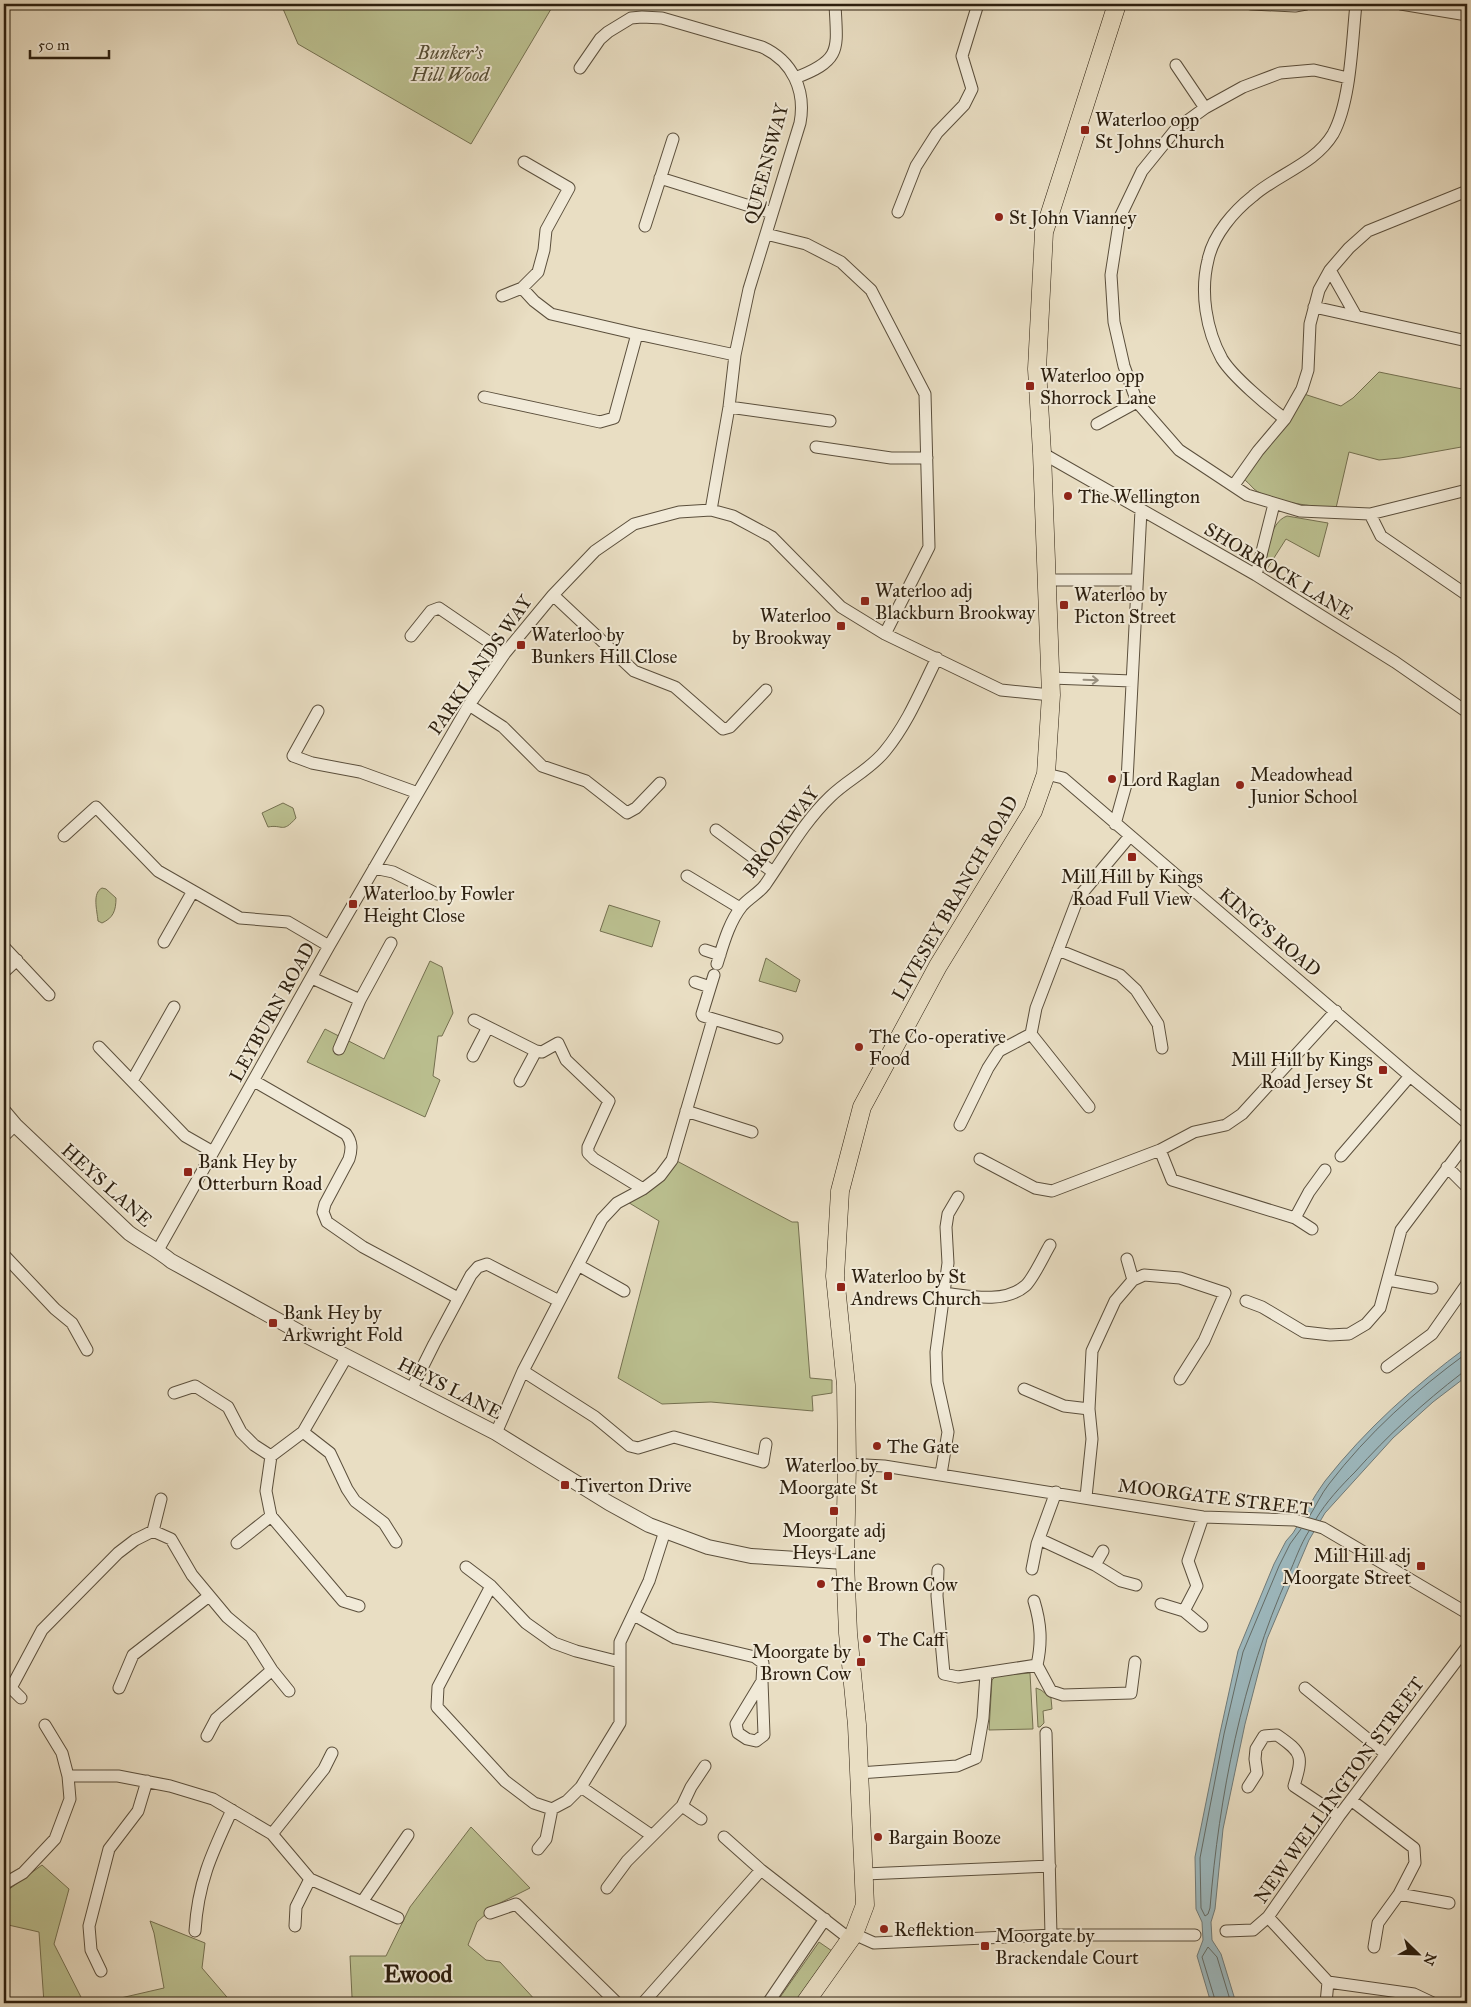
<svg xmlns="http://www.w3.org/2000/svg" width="1471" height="2007" font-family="'IM FELL Great Primer',serif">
	<rect width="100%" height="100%" fill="#e9dec3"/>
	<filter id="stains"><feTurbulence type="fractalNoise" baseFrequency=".004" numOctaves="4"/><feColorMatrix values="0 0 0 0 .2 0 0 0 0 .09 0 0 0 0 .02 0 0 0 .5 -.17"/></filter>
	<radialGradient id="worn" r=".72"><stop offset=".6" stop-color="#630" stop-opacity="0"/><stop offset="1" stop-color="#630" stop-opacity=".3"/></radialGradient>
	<path fill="#bbc090" stroke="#747050" d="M281,4H523L532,5L554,4L471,144L298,44Z
		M1379,372L1467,390V446L1400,458L1379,460L1349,452L1336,508C1316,507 1269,502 1254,489C1250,485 1247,481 1242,478L1304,394L1341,406L1353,398Z
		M1287,516L1328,523L1319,557L1286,539L1265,572C1268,554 1268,523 1287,516Z
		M283,803L293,808L296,818C282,834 283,824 268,827L262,813Z
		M102,888L106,889L116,898C116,911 113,918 102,923L98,921C97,910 92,893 102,888Z
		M609,905L660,921L652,947L600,931Z
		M766,958L800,980L796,992L759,981Z
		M430,961L442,967L453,1013L442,1036H438L433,1076L440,1080L425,1117L307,1062L325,1029L384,1059Z
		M675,1160L792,1222H798L810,1378L832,1380V1393L812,1396L813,1411L711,1402L662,1404L618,1378L659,1221L626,1201Z
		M1030,1673L1033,1729L989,1730L992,1680L996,1676Z
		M1036,1688L1041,1690L1051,1698L1052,1709L1043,1711L1044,1723L1040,1727H1038Z
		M471,1827L530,1888L496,1905L477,1922L468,1945L486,1960L500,1962L538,2003H363L352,1997L350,1956H386L410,1907Z
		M42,1865L69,1889L54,1944L84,2003H44L39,1932L4,1924V1893Z
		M150,1921L205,1943L202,1968L232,2003H113L112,2000L164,1988L154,1933Z
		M819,1942L832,1951L795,2003H776Z"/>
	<path fill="#9db9bf" stroke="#707b79" d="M1467,1347V1376L1433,1402L1393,1438L1325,1513L1309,1540L1267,1639L1245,1724L1223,1829L1215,1909L1211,1922L1212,1940L1221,1954L1236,2003H1211L1197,1956L1203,1940L1202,1922L1196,1909L1195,1857L1220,1733L1238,1651L1274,1564L1286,1541L1293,1533C1304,1516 1313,1497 1325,1481C1366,1429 1414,1386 1467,1347Z"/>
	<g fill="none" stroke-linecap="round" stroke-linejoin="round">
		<path stroke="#646c67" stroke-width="1" d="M1309,1517C1316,1506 1321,1494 1329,1484C1368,1433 1415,1391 1467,1353
			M1316,1519C1326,1502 1341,1486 1355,1472C1388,1435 1423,1403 1462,1373L1467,1372
			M1301,1529L1290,1544L1279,1566L1243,1652L1224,1734L1200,1858L1201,1908L1205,1916L1208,1914L1210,1908C1219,1796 1242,1679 1288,1576C1295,1561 1300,1545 1309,1531
			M1216,2003L1202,1957L1208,1947L1217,1957L1231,2003"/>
		<defs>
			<path id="minor" d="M1251,4L1295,6L1306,4
				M1401,4L1467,15
				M1176,65L1205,108
				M580,68L600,39L608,32L631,18L642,17L662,18L762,47C793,61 806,91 800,123L749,289L735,355L729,407L711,510
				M795,78C843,60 837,49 835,4
				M1348,78L1314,70L1280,73L1243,87L1205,108L1176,129L1142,171L1120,217L1111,275L1114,322L1124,366L1137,402L1179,450L1247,495L1300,511L1370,514L1467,490
				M660,178L772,213
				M898,212L916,166L937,133L964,105L972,89L962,56L978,4
				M645,226L673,139
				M766,234L806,244L841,262L871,290L925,394L929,547L885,634
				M1330,270L1356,316
				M522,288L534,301L551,314L637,334L735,355
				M502,296L522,288L538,272L544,250L546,230L569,188L524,162
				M1314,307L1467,341
				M484,397L600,422L614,418L637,334
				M729,407L830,421
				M1285,419C1268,406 1233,377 1222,359C1206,330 1200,292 1208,260C1213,235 1234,211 1253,196C1278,174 1315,164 1333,134C1351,101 1352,41 1356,4
				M1097,424L1137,402
				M816,447L891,458H927
				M1042,453L1256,575L1395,662L1467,712
				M1234,485L1258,451L1285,419L1302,389L1308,370L1310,324L1319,290L1330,270L1349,248L1368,231L1467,191
				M1370,514L1381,536L1467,595
				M1256,575L1274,504
				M1047,580H1136
				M553,595L634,671L675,687L723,729L730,727L766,690
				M411,636L431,611L439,608L505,653
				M1051,678L1132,681
				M469,705L503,727L542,766L586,781L627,813L636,808L660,783
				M318,711L293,756L312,763L360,772L418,793
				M1046,774L1063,778L1410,1076L1467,1123
				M1115,824L1127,781L1141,510
				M716,830L773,872
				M64,836L96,807L158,871L240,918L288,922L329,946
				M374,868L393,872L437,894
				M687,876L740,908
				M164,942L193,891
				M4,947L49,995
				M705,950L720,955
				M1058,950L1120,975L1136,990L1158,1024L1162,1048
				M717,964C723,945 729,922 742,906C749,898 759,893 765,885C786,855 803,823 830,797C847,780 870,770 885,751C908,723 921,690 937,658
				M4,972L17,960
				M714,975L702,1014L703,1016L777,1038
				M312,978L360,1000L391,943
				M695,982L710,987
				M474,1020L536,1051
				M99,1047L185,1136L213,1152
				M339,1049L360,1000
				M473,1056L488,1027
				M132,1081L174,1007
				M254,1081L346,1134C352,1142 352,1149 349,1159L325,1204L323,1212L327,1222L363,1247L458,1298
				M520,1081L536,1051L542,1052L558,1043L566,1060L609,1101L588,1147V1153L594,1159L643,1189
				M1089,1107L1031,1034L1036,1008L1078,898L1130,836
				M686,1111L752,1132
				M960,1125L988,1068L999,1051L1031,1034
				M4,1136L15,1125
				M1160,1150L1172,1180L1295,1218L1312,1229
				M1341,1156L1410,1076
				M980,1159L1035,1188L1052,1191L1160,1150L1194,1132L1226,1125L1242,1114L1336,1011
				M1447,1167L1467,1187
				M1295,1218L1309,1192L1325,1170
				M158,1250L329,946L469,705L505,653L553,595L595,551L634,524L679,512L711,510L733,516L772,537L841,607L885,634L1001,690L1051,695
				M4,1255L55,1309L72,1323L87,1350
				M1127,1259L1133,1280
				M578,1265L624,1291
				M1388,1280L1432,1288
				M944,1293C969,1296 1004,1304 1025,1286C1032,1281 1044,1255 1050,1245
				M1246,1301L1262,1307L1304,1332L1330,1335L1349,1334L1366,1324L1380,1308L1401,1230L1467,1142
				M347,1356L303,1432L271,1456L266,1491L271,1516L343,1601L359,1606
				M1387,1367L1432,1334L1467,1284
				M523,1371L595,1417L630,1446L638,1448L674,1437L763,1462L766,1444
				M1024,1389L1064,1406L1089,1409
				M411,1390L434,1344L471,1275L478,1267L487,1264L559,1301
				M174,1393L195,1386L228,1407L241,1432L254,1445L271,1456
				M303,1432L330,1453L347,1489L355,1501L384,1523L396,1542
				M496,1433L523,1371L602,1219L617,1203L643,1189L660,1176L672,1160L713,1019
				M847,1464L884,1466L1203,1517L1295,1520L1323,1528L1467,1613
				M941,1474L948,1432L937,1382L936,1352L948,1263L946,1227L948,1214L958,1197
				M1086,1497L1092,1439L1089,1409L1092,1351L1115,1301L1133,1280L1144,1275L1180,1278L1225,1293L1204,1341L1180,1379
				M153,1531L161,1499
				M1039,1539L1095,1565L1121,1581L1136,1585
				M237,1543L271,1516
				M1095,1565L1103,1551
				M466,1567L491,1586L526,1623L554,1643L576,1651L620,1662
				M1032,1569L1037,1544L1056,1492
				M938,1570L937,1596L944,1674L958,1677L1037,1665
				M491,1586L438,1687L437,1707L505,1781L534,1803L552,1809L567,1801L581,1787L620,1723V1642L649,1581L665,1531
				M1034,1601C1041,1624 1042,1642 1037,1665
				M1161,1604L1184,1611L1202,1626
				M1184,1611L1197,1586L1188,1561L1203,1517
				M634,1615L675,1638L755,1657L763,1663L762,1681L736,1724L738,1733L747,1739L756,1741L764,1735L762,1681
				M1037,1665L1051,1691L1063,1695L1131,1693L1135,1662
				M4,1684L11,1688L21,1698
				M11,1688L42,1630L118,1553L135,1540L153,1531L171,1539L192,1575L227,1617L251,1637L272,1670L289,1691
				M119,1688L133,1655L209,1596
				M1305,1688L1386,1754
				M1046,1733L1051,1935
				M207,1736L216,1719L272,1670
				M859,1773L957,1766L976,1758L983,1718L986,1674
				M68,1776H118L170,1786L213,1799L272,1834L310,1879L398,1918
				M581,1787L651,1835
				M1248,1787L1257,1773L1255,1759L1256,1749L1264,1736L1277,1735C1303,1753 1303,1756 1294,1786L1339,1816
				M1351,1800L1414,1848L1415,1863L1399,1894L1378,1923L1374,1947
				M682,1806L701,1819
				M272,1834L324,1769L332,1753
				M724,1837L761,1870L851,1940
				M538,1849L546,1839L552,1809
				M865,1874L1050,1866
				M4,1884L23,1873L55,1839L70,1799L68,1776L62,1753L45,1725
				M607,1888L627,1861L682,1806L691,1787L705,1766
				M1399,1894L1449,1903
				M362,1902L408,1835
				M490,1913L516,1904L617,2003
				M1268,1917L1328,1982L1414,1994L1433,2003
				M295,1926L296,1907L310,1879
				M195,1931C198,1882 212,1853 232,1810
				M1226,1931L1253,1930L1268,1917L1339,1816L1467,1647
				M854,1934L874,1943L1053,1935H1195
				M101,1971L91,1950L89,1926L109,1849L138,1811L147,1781
				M643,2003L761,1870
				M768,2003L825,1919
				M1326,2003L1328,1982"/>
			<path id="tertiary" d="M4,1112L15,1125L129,1233C143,1243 158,1250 171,1261L303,1334L496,1433L609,1503L649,1525L708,1547L751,1556L845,1562"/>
			<path id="primary" d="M805,2003L854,1934L865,1905L857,1725L848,1633L845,1562L847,1464L846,1385L835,1276L840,1191L862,1107L938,966L1033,811L1046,774L1051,695L1042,453L1037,369L1044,232L1117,4"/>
		</defs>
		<use href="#minor" stroke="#5b4f3c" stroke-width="13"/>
		<use href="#tertiary" stroke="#5b4f3c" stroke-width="16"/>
		<use href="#primary" stroke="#2c1f0f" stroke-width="19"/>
		<use href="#minor" stroke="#f1ead8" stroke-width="11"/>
		<use href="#tertiary" stroke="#f1ead8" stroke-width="14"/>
		<use href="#primary" stroke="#e9dec3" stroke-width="18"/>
	</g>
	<defs><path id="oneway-shaft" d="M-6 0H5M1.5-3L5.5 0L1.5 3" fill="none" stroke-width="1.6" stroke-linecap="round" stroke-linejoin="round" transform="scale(1.25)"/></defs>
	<use stroke="#988f7e" href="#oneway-shaft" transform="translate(1091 680) rotate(2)"/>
	<g fill="#8f2418" stroke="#f1ead8" stroke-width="2">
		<rect x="1080" y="125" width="10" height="10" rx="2.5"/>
		<circle cx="999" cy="217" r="5"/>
		<rect x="1025" y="381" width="10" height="10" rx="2.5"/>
		<circle cx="1068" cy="496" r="5"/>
		<rect x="860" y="596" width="10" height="10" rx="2.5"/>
		<rect x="1059" y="600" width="10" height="10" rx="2.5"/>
		<rect x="836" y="621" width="10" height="10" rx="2.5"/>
		<rect x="516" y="640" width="10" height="10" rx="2.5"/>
		<circle cx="1112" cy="779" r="5"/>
		<circle cx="1240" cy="785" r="5"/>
		<rect x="1127" y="852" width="10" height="10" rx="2.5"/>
		<rect x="348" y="899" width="10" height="10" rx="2.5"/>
		<circle cx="859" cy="1047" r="5"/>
		<rect x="1378" y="1065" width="10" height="10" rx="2.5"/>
		<rect x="183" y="1167" width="10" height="10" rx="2.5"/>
		<rect x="836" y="1282" width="10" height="10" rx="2.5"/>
		<rect x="268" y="1318" width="10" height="10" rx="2.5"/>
		<circle cx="877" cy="1446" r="5"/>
		<rect x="883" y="1471" width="10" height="10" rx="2.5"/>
		<rect x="560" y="1480" width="10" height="10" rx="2.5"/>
		<rect x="829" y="1506" width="10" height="10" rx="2.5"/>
		<rect x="1416" y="1561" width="10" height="10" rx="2.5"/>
		<circle cx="821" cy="1584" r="5"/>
		<circle cx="867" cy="1639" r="5"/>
		<rect x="856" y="1657" width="10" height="10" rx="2.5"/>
		<circle cx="878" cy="1837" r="5"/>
		<circle cx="884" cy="1929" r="5"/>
		<rect x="980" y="1941" width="10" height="10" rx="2.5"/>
	</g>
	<g text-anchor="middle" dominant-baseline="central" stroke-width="4" stroke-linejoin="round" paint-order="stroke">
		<g font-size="19" font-style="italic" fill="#574f36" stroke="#f1ead8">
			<text x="450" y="52">Bunker's<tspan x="450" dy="22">Hill Wood</tspan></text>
		</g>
		<g font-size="19" fill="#2c1f0f" stroke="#f1ead8" text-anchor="start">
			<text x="1095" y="119">Waterloo opp<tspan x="1095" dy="22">St Johns Church</tspan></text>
			<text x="1009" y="217">St John Vianney</text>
			<text x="1040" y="375">Waterloo opp<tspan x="1040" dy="22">Shorrock Lane</tspan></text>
			<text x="1078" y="496">The Wellington</text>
			<text x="875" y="590">Waterloo adj<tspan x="875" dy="22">Blackburn Brookway</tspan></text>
			<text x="1074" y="594">Waterloo by<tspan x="1074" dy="22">Picton Street</tspan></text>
			<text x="831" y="615" text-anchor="end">Waterloo<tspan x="831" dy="22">by Brookway</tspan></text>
			<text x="531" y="634">Waterloo by<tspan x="531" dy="22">Bunkers Hill Close</tspan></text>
			<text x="1250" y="774">Meadowhead<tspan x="1250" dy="22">Junior School</tspan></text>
			<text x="1122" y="779">Lord Raglan</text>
			<text x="1132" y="876" text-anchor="middle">Mill Hill by Kings<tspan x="1132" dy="22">Road Full View</tspan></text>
			<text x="363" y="893">Waterloo by Fowler<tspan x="363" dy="22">Height Close</tspan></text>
			<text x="869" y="1036">The Co-operative<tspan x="869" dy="22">Food</tspan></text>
			<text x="1373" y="1059" text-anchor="end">Mill Hill by Kings<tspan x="1373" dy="22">Road Jersey St</tspan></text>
			<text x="198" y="1161">Bank Hey by<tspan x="198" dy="22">Otterburn Road</tspan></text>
			<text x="851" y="1276">Waterloo by St<tspan x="851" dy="22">Andrews Church</tspan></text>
			<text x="283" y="1312">Bank Hey by<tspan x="283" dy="22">Arkwright Fold</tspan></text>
			<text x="887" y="1446">The Gate</text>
			<text x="878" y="1465" text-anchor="end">Waterloo by<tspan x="878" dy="22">Moorgate St</tspan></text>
			<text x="575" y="1485">Tiverton Drive</text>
			<text x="834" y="1530" text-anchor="middle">Moorgate adj<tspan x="834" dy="22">Heys Lane</tspan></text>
			<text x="1411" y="1555" text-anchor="end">Mill Hill adj<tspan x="1411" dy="22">Moorgate Street</tspan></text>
			<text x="831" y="1584">The Brown Cow</text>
			<text x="877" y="1639">The Caff</text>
			<text x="851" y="1651" text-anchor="end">Moorgate by<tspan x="851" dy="22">Brown Cow</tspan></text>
			<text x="888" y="1837">Bargain Booze</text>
			<text x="894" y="1929">Reflektion</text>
			<text x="995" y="1935">Moorgate by<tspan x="995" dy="22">Brackendale Court</tspan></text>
		</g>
		<g font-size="19" fill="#2c1f0f" stroke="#f1ead8">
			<text transform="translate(766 164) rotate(-75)">QUEENSWAY</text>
			<text transform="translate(1279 571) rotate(31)">SHORROCK LANE</text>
			<text transform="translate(480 665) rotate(-55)">PARKLANDS WAY</text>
			<text transform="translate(781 832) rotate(-52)">BROOKWAY</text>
			<text transform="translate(955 898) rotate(-60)">LIVESEY BRANCH ROAD</text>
			<text transform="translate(1270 932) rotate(40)">KING'S ROAD</text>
			<text transform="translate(272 1012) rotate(-61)">LEYBURN ROAD</text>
			<text transform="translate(107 1185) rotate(42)">HEYS LANE</text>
			<text transform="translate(450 1388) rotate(27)">HEYS LANE</text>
			<text transform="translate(1215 1497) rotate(7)">MOORGATE STREET</text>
			<text transform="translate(1339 1790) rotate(-54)">NEW WELLINGTON STREET</text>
		</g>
		<g font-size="24" font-weight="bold" fill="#2c1f0f" stroke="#f1ead8">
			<text x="418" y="1974">Ewood</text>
		</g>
	</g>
	<rect width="1471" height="2007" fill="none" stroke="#e9dec3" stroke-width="20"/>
	<rect x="5" y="5" width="1461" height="1997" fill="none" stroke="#2c1f0f" stroke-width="2.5"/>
	<rect x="10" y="10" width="1451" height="1987" fill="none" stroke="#2c1f0f"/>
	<g transform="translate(1418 1954) rotate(113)" stroke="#f1ead8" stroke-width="4" paint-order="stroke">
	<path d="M0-4L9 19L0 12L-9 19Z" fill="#2c1f0f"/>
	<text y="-8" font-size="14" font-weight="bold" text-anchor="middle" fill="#2c1f0f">N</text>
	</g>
	<path d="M30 50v8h79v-8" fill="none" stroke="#2c1f0f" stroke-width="2.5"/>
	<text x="38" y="50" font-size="15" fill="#2c1f0f" stroke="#f1ead8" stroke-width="4" paint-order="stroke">50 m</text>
	<rect width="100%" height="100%" filter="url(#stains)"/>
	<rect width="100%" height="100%" fill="url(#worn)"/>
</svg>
